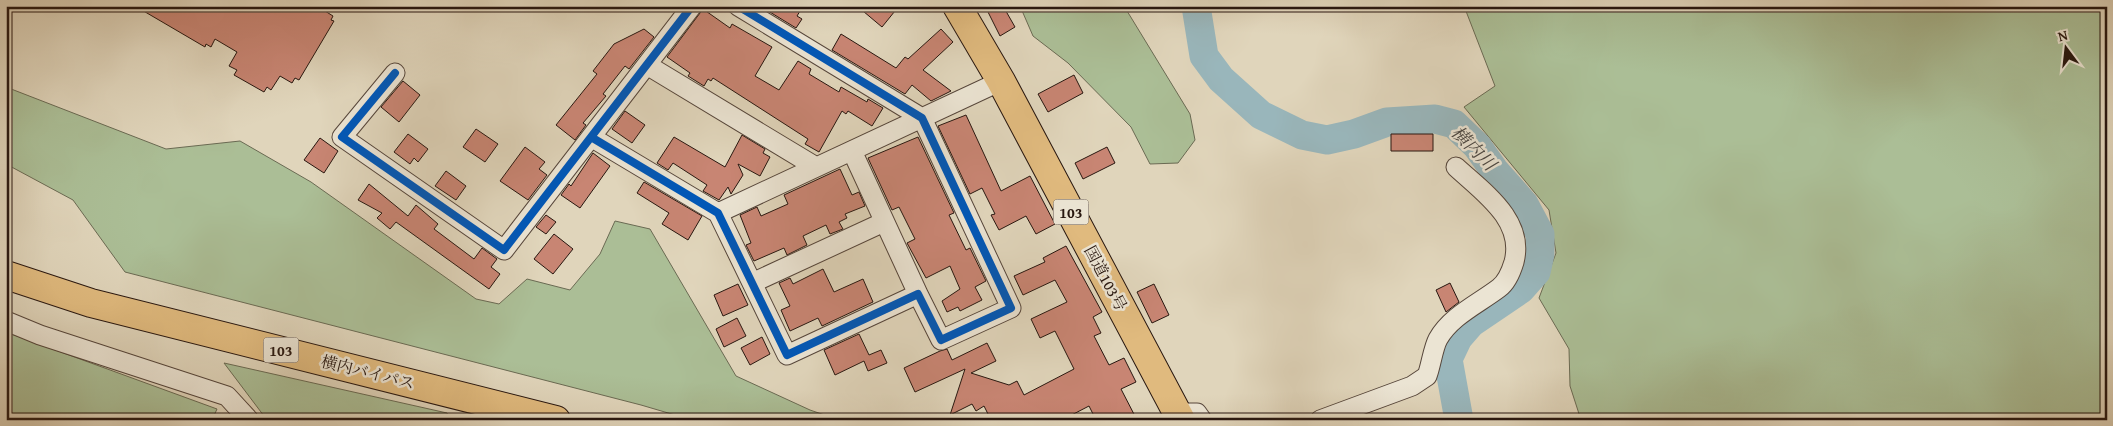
<svg xmlns="http://www.w3.org/2000/svg" width="2113" height="426" font-family="'Gentium Book Plus','Noto Serif JP',serif">
	<rect width="100%" height="100%" fill="#e0d5bb"/>
	<filter id="stains"><feTurbulence type="fractalNoise" baseFrequency=".004" numOctaves="4"/><feColorMatrix values="0 0 0 0 .2 0 0 0 0 .09 0 0 0 0 .02 0 0 0 .5 -.17"/></filter>
	<radialGradient id="worn" r=".72"><stop offset=".6" stop-color="#630" stop-opacity="0"/><stop offset="1" stop-color="#630" stop-opacity=".3"/></radialGradient>
	<path fill="#abbe96" stroke="#6a6a53" d="M1020,6H1124L1190,114L1195,140L1178,163L1150,164L1131,127L1068,63L1033,36Z
		M1464,6H2107V420H1581L1570,386L1569,349L1539,298L1556,253L1549,210L1464,107L1495,86Z
		M6,87L166,149L240,141L311,182L476,299L499,304L527,279L570,290L600,254L615,221L650,229L736,376L810,410L839,420H692L641,405L125,272L73,200L6,164Z
		M6,332L217,409L212,420H6Z
		M224,363L447,413L451,420H267Z"/>
	<g fill="none" stroke-linecap="round" stroke-linejoin="round">
		<path stroke="#99b6bb" stroke-width="29" d="M1196,6L1204,56L1221,79L1261,115L1302,135L1327,140L1354,134L1387,122L1435,119L1454,124L1477,146L1494,170L1524,204L1540,234V254L1536,272L1521,289L1471,323L1458,338L1448,359L1459,420"/>
	</g>
	<path fill="#c88573" stroke="#281710" d="M135,6H256L263,10L276,6H323L325,11L333,16L331,20L334,21L299,80L295,78L292,83L280,76L271,90L267,87L264,92L234,75L237,70L229,66L237,52L215,39L211,47L206,44L205,47Z
		M760,6H793L800,11L797,16L802,19L796,28Z
		M857,6H899L882,27Z
		M985,6H1003L1015,27L1000,36Z
		M703,9L730,28L732,24L772,47L755,76L779,90L798,61L811,69L809,74L839,92L841,87L867,102L868,99L883,108L872,126L848,111L846,114L842,111L819,152L805,144L808,139L713,78L711,81L708,79L704,86L688,76L690,73L667,57Z
		M644,29L654,37L629,69L625,66L603,94L606,96L583,123L586,125L575,140L556,125L597,74L593,71L614,44Z
		M941,29L953,42L923,70L951,91L931,101L912,85L905,94L832,50L841,34L896,68L905,57L908,59Z
		M1074,75L1083,93L1048,112L1038,94Z
		M403,81L420,95L399,122L381,107Z
		M625,111L645,125L632,143L612,129Z
		M966,115L1001,191L1030,176L1055,224L1036,234L1026,216L999,230L991,215L995,214L982,188L970,194L938,126Z
		M476,129L498,144L485,162L463,147Z
		M408,134L428,149L418,162L414,158L410,164L394,152Z
		M1391,134H1433V151H1391Z
		M742,135L765,149L763,153L770,157L760,176L738,164L743,175L731,194L728,187L719,200L703,191L707,185L673,163L668,170L657,163L674,137L725,167Z
		M918,137L954,213L949,215L966,250L970,248L986,281L975,287L982,300L960,311L958,307L947,312L942,301L960,289L950,266L926,278L907,243L915,239L899,207L892,210L868,158Z
		M320,138L338,151L324,173L304,160Z
		M525,147L545,162L539,169L547,175L528,200L500,181Z
		M1107,147L1115,163L1083,179L1075,163Z
		M593,153L610,166L580,208L561,195L569,184L571,186Z
		M840,169L852,195L859,192L865,206L845,214L847,218L839,222L843,229L830,234L826,225L803,236L807,245L787,255L784,248L754,261L746,245L751,243L740,215L757,207L761,216L788,204L784,195Z
		M446,171L466,186L456,200L435,186Z
		M644,182L702,216L688,240L662,224L669,213L637,193Z
		M369,184L408,216L416,205L438,224L434,229L474,259L482,248L497,259L491,267L500,274L489,289L396,222L390,229L377,218L382,213L358,200Z
		M546,215L556,222L546,234L536,227Z
		M554,234L573,249L553,274L534,259Z
		M1066,246L1102,312L1093,317L1101,333L1094,336L1109,365L1124,358L1136,382L1121,389L1137,420H1096L1089,406L1062,420H991L984,406L976,411L972,404L950,415L965,369L915,392L904,368L940,351L947,349L952,360L987,343L996,361L971,373L1009,385L1017,381L1024,395L1074,369L1055,331L1040,338L1031,319L1067,302L1055,280L1023,295L1014,276L1045,262L1043,258Z
		M823,269L834,292L863,279L873,302L822,326L818,318L790,331L781,310L790,306L779,283L790,278L793,284Z
		M1450,283L1459,302L1446,312L1436,290Z
		M738,284L748,305L723,316L714,295Z
		M1154,284L1169,315L1152,323L1137,292Z
		M737,318L746,336L724,347L716,329Z
		M859,334L869,355L881,350L887,363L868,371L864,361L835,375L824,350Z
		M762,337L770,354L750,365L741,348Z"/>
	<g fill="none" stroke-linecap="round" stroke-linejoin="round">
		<defs>
			<path id="minor" d="M647,65L816,167
				M395,73L342,137L504,250L692,6
				M591,137L718,213L787,355L918,294L941,340L1011,308L922,118L738,6
				M852,151L918,294
				M718,213L1001,81
				M752,283L884,222
				M6,321L40,335L227,396L249,420
				M1177,413H1197L1202,420
				M1320,420L1412,386L1427,376C1431,366 1433,348 1438,339C1451,316 1478,304 1499,288C1507,282 1511,272 1514,262C1525,220 1483,192 1456,167"/>
			<path id="highway" d="M957,6L1001,81L1181,420
				M6,275L91,303L556,420"/>
		</defs>
		<use href="#minor" stroke="#56463b" stroke-width="21"/>
		<use href="#highway" stroke="#281710" stroke-width="30"/>
		<use href="#minor" stroke="#ebe4d3" stroke-width="19"/>
		<use href="#highway" stroke="#e0ba7e" stroke-width="28"/>
		<defs>
			<path id="cycleway" d="M395,73L342,137L504,250L692,6
				M591,137L718,213L787,355L918,294L941,340L1011,308L922,118L738,6"/>
		</defs>
		<use href="#cycleway" stroke="#ebe4d3" stroke-width="11"/>
		<use href="#cycleway" stroke="#0057b8" stroke-width="8"/>
	</g>
	<g text-anchor="middle" dominant-baseline="central" stroke-width="5" stroke-linejoin="round" paint-order="stroke">
		<g fill="#ebe4d3" stroke="#62544a" stroke-width="1">
			<rect x="1053.5" y="199.5" width="35" height="25" rx="4"/>
			<rect x="263.5" y="337.5" width="35" height="25" rx="4"/>
		</g>
		<g font-size="15" font-weight="bold" fill="#281710">
			<text x="1071" y="212">103</text>
			<text x="281" y="350">103</text>
		</g>
		<g font-size="16" fill="#281710" stroke="#ebe4d3">
			<text transform="translate(1106 278) rotate(62)">国道103号</text>
			<text transform="translate(368 372) rotate(14)">横内バイパス</text>
		</g>
		<g font-size="18" font-style="italic" fill="#4a4743" stroke="#ebe4d3">
			<text transform="translate(1474 148) rotate(45)">横内川</text>
		</g>
	</g>
	<rect width="2113" height="426" fill="none" stroke="#e0d5bb" stroke-width="25"/>
	<rect x="8" y="8" width="2098" height="411" fill="none" stroke="#281710" stroke-width="2.5"/>
	<rect x="12" y="12" width="2088" height="401" fill="none" stroke="#281710"/>
	<g transform="translate(2066 48) rotate(345)" stroke="#ebe4d3" stroke-width="4" paint-order="stroke">
	<path d="M0-4L9 19L0 12L-9 19Z" fill="#281710"/>
	<text y="-8" font-size="14" font-weight="bold" text-anchor="middle" fill="#281710">N</text>
	</g>
	<rect width="100%" height="100%" filter="url(#stains)"/>
	<rect width="100%" height="100%" fill="url(#worn)"/>
</svg>
